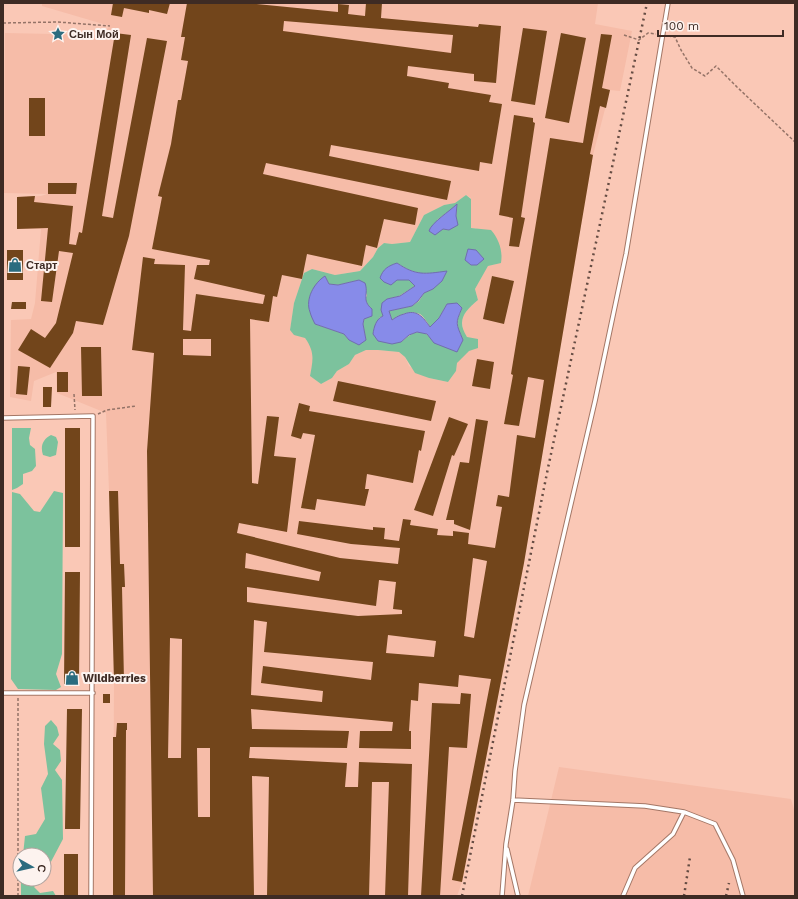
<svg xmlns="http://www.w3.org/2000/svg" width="798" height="899" font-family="'Work Sans',sans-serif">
	<rect width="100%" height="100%" fill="#fac8b6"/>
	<path fill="#f6bca8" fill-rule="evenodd" d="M42,3H598L595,24L632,31L620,91L610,90L593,155L524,563L462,882L457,896H113L114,681L109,491L106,413L57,393L56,372L34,381L31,401L10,397L11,320L31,319L35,303L41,229H17V197L41,196L47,194L4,193L5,33L101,35L110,26L42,6ZM466,195L471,198V228H476L496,264L488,266L475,289L478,300L468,309L462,318L463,331L467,337L457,363L456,371L448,382L429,378L409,366L405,357L399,352L378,350H366L355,355L349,364L337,371L332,378L321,384L310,376L313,361L312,347L305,338L290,330L294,303L304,273L312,269L335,275L360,271L373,257L378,248L384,243L392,244L410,242L424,215L444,205L455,203Z
		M559,767L791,799L795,813V896H528Z"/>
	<path fill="#7cc29d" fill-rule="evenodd" d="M466,195L471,199V228L491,230C499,239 503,251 501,263L488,266L475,289L478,300C465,311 456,320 467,337L478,339V348L469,351L457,363L456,371L448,382L429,378L415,373L405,357L399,352L378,350H366L355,355L349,364L337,371L332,378L321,384L310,376C313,360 315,352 305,338L294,335L290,330L294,303L304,273L312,269L335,275L360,271L373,257L378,248L384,243L392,244L410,242L424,215L444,205L455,203ZM457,205L456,216L449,230L443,229L437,220ZM397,263C416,276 425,274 446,272L433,289L424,293L419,301L412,306L389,311L392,320C399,314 411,310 420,314C424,317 428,323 430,327L439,318L447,304L462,308C455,324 456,323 463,340C457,342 447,347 441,345C433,344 432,338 426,334C417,328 408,336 401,342L379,318L383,316L387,299L399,296L415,286L409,280H397ZM325,276L329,284L338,285L359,280L367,295L365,300L368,305L363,324L366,340H349L344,334L315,324Z
		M12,428H31L29,438L30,445L35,449L36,466L32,471L23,474V484L17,488L12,490Z
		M51,435L56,437L58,442L56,455L50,457L43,455C40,446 43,439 51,435Z
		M54,491L63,493L62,654L56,674L61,687L56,690L18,689L11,679L12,492L20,494L34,511L40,512Z
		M51,720L57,727L59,735L53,744L60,750L61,761L55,770L62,780L63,839L44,875V855H23L25,836L36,834L45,819L41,788L48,774L44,744L45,726Z
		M21,879H42L34,887L40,893L53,891L56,896H21Z"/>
	<path fill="#878be9" stroke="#716eae" d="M457,204L456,216L458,225L449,230L443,229L435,235L429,231C431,223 450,211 457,204Z
		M468,249L476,250L484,259L477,265H471L465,260Z
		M397,263C416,276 425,274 447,271L442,281L433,289L424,293L418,301L412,306L389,311L392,320C396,317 400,315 404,314C417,309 423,317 430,327L439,318L447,304L457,303L462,308C455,324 456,323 463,340L457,352L434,343L427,334L417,332L409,335L401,342L392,344L378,341L373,334C374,327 376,319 383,316L381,310L382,303L387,299L400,296L415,286L409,280H397L391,285L384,282L380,278C383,269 388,266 397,263Z
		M325,276L329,284L338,285L359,280L365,283C369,294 361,300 372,309V316L364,319L363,324L366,340L359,345L349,340L344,334L315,324C313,320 311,316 310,312C305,299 314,283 325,276Z"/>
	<path fill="#72451b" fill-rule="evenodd" d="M113,3H170L167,14L149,10V13L124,8L122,17L111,15Z
		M187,3H245L338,12V4L349,5L348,14L365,16L366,3H382L381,18L478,27L479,24L501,26L496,83L474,81V74L408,66L407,76L449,83L448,88L491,95L489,102L502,104L492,164L480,162L479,171L331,145L329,156L451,181L447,200L266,163L263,174L418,208L415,225L384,219L377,248L366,245L362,266L307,254L302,279L282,275L277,297L273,296L269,322L250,319L252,483L258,484L267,416L279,417L274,456L296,458L287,532L239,523L237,533L340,558L398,564L400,548L351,544L297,534L299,521L373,530V527L385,528L384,539L399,541L403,519L411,520L410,525L438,529L437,535L453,536V531L469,533L468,544L495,548L502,507L496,506L498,495L509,497L517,435L535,438L544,380L528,377L519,426L504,424L513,375L511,374L550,138L583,143L601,34L612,35L602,88L610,90L606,108L600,106L590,154L593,155L524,563L462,882L452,880L491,679L459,675L458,687L419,683L418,701L411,700L409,731H411V749L359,748L360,731H392L393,722L251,709L252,729L349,731L347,748L250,747L249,758L347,763L345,787H358L359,762L412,764L408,896H385L389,782H372L369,896H267L269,777L252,776L254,896H153L147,451L154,353L132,350L143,257L155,259L154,264L185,265L183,330L191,331L196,294L263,304L265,295L194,279L197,265H209L210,260L152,249L162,197L158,196L171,144L178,100H181L188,61L181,60L185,37H181ZM284,21L453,35L451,53L283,31ZM183,339H211V356L183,355ZM246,553L321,572L319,581L245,568ZM473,558L487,561L474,638L464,636ZM379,580L396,582L393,609L402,610V614L358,616L247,602V587L376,606ZM254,620L267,622L264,652L373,662L371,680L263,666L261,683L323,691L322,702L251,695ZM388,635L436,641L434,657L386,653ZM170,638L182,639L181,758H168ZM197,748H210V817H198Z
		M523,28L547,31L535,105L511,101Z
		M115,33L131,35L102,216L113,218L147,38L167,41L129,236L103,325L76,321L73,333L50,368L18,350L31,329L45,338L56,323L73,253L59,251L52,302L41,301L48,228L17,229V197L35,196L34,202L73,206L69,244L76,245L79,232L82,233Z
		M561,33L586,38L569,123L545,118Z
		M29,98H45V136H29Z
		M514,115L533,118V122L535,123L521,217L525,218L519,247L509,246L513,218L499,215Z
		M48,183H77L76,194H48Z
		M7,250H23V280H7Z
		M492,276L514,281L504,324L483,319Z
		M12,302H26V309H11Z
		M81,347H101L102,396H82Z
		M477,359L494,362L490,389L472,386Z
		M18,366L30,367L27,395L16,394Z
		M57,372H68V392H57Z
		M338,381L436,401L431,421L333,401Z
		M43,387H52L51,407H43Z
		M299,403L310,406L309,411L425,431L421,451L419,450L413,483L367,474L365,489H369L365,506L317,499L315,510L301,508L315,435L303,433L301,439L291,436Z
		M449,417L468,424L454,456L452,455L433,516L414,510Z
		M476,419L488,421L470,530L454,524V520H446L460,462L469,463Z
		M65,428H80V547H65Z
		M109,491H118L120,564H124L125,587H122L124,681H114Z
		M65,572H80L79,684H64Z
		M461,693L471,694L467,748L449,747L440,896H421L432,703L460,704Z
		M103,694H110V703H103Z
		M67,709H82L80,829H65Z
		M117,723H127V730H126L125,896H113V737H116Z
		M64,854H78V896H64Z"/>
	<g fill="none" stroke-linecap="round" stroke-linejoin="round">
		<defs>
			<path id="service" d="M3,418L93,416L91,896
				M3,693H93
				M513,800L645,806L684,812L715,824L733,860L743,896
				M507,849L518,896
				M502,896L506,844L513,800L515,771L524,705L595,401L626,254L668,3
				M623,896L635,868L673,834L684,812"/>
		</defs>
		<use href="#service" stroke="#a47766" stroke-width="5.5"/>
		<path stroke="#947367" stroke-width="1.5" stroke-dasharray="3 2" stroke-linecap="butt" d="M3,23L58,22L110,26
			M624,35L639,40L648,33L656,34
			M668,36L675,37L681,50L692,68L705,76L716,66L737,87L795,142
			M74,394L75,410
			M98,414L107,410L136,406
			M18,698V896"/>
		<use href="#service" stroke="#fff" stroke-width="3.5"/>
		<path stroke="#654c43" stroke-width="2.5" stroke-dasharray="2 4" stroke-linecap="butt" d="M462,896L548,468L647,3
			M684,896L690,857
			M726,896L729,883"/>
	</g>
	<defs>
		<symbol id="sight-bare" viewBox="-9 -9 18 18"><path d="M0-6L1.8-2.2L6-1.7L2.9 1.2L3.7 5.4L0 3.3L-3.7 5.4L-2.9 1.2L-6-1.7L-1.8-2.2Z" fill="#2b6c7f" stroke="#fdf3ef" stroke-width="2.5" paint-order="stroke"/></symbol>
		<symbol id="shop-bare" viewBox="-9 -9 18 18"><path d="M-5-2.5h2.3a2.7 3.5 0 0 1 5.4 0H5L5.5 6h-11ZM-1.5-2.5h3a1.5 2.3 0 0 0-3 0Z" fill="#2b6c7f" stroke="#fdf3ef" stroke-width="2.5" paint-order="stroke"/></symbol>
	</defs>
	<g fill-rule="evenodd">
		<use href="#sight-bare" x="48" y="24" width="20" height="20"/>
		<use href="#shop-bare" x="5" y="255" width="20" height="20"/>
		<use href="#shop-bare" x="62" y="668" width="20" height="20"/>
	</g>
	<g text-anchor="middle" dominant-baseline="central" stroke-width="4" stroke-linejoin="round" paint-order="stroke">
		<g font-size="11" font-weight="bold" fill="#3e2b24" stroke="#fdf3ef" text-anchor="start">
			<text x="69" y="34">Сын Мой</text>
			<text x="26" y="265">Старт</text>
			<text x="83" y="678">Wildberries</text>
		</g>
	</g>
	<rect width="798" height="899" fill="none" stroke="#3e2b24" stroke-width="8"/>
	<g transform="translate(32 867) rotate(98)"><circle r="19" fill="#fdf3ef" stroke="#b1a39e"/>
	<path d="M0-3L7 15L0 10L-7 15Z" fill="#2b6c7f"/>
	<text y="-6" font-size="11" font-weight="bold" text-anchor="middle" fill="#3e2b24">С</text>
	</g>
	<path d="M658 30v6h125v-6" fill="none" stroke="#3e2b24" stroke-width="2"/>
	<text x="664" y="30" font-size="12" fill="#3e2b24" stroke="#fdf3ef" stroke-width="3" paint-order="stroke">100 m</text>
</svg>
